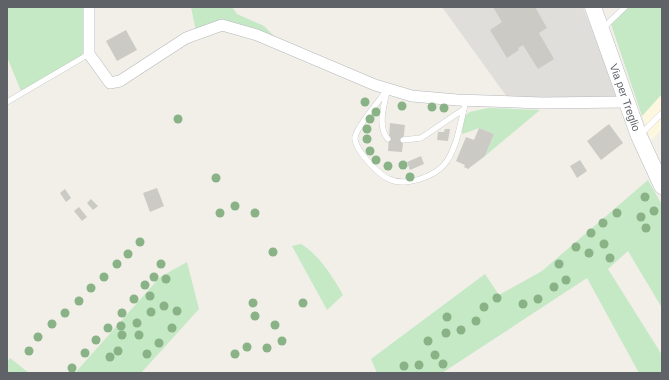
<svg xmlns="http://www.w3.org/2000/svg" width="669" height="380" font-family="Arial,sans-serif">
	<rect width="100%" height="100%" fill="#f1efe8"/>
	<path fill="#fef7e0" d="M662,94V129L651,141L642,116Z"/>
	<path fill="#e0deda" d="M442,7H583L619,97H507Z"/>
	<path fill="#c5e8c5" d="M7,7H86L85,52L81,56L21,91L7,57Z
		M191,7H232L237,14L264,26L278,40L242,27L196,31Z
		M629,7H662V94L642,116L611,24Z
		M488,108L540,110L485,156L494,134L479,128L463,134L461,130L464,116L470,112Z
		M648,180L662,205V308L628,251L608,269L662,355V373H639L587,278L442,373H377L371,359L485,274L499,295L542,271Z
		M301,244C319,255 333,277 343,295L327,310L292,246Z
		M187,262L199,309L141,373H75L160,277Z
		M10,358L29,373H7V362Z"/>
	<path fill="#cccac5" d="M493,7H535L547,28L539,33L554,59L538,69L523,45L518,48L519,50L507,58L490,30L502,22Z
		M126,30L137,50L117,61L106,41Z
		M390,123L405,125L402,152L388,151Z
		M609,124L623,143L601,160L587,141Z
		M479,128L494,134L485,156L468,169L464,167L465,165L456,161L466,137L474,140Z
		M445,129H450L448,141L437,140L438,132H444Z
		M421,156L424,164L410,170L407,162Z
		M580,160L587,171L577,178L570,166Z
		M157,188L164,206L150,212L143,193Z
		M65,189L71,198L66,202L60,193Z
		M91,199L98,206L93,210L87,203Z
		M79,207L87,217L82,221L74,211Z"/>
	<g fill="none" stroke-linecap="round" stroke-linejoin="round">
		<defs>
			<path id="service" d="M602,29L625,7
				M388,89C379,101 359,123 355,137C354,143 359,149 362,154C369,163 378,174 389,179C406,187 436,177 447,161C458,144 461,120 466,100
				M387,91C384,106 377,126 388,139
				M7,102L89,54
				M641,134L662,113
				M403,140L421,138L464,109"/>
			<path id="minor" d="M89,7V54L110,83L120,81L186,38L222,25L257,35L375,85L412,96L457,100L542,103L626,102"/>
			<g id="secondary">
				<path id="s1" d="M593,7L639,136L662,186"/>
			</g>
		</defs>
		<use href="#service" stroke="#b5b8bc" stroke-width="6"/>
		<use href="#minor" stroke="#b5b8bc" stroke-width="12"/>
		<use href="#secondary" stroke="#b6babf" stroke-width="17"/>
		<use href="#service" stroke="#fff" stroke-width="5.5"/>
		<use href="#minor" stroke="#fff" stroke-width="11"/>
		<use href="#secondary" stroke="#fff" stroke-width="16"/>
	</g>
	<g fill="#89b387">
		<circle cx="365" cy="102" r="4.5"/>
		<circle cx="402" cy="106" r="4.5"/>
		<circle cx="432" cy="107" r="4.5"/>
		<circle cx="444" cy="108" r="4.5"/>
		<circle cx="376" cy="112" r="4.5"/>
		<circle cx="178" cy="119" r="4.5"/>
		<circle cx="370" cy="119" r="4.5"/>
		<circle cx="367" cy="129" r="4.5"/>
		<circle cx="367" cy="139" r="4.5"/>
		<circle cx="370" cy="151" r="4.5"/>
		<circle cx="376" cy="160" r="4.5"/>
		<circle cx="403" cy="165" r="4.5"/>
		<circle cx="388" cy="166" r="4.5"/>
		<circle cx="410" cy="177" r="4.5"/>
		<circle cx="216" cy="178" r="4.5"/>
		<circle cx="645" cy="197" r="4.5"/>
		<circle cx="235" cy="206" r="4.5"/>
		<circle cx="654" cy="211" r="4.5"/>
		<circle cx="220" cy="213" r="4.5"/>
		<circle cx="255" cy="213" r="4.5"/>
		<circle cx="617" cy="213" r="4.5"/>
		<circle cx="641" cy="217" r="4.5"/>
		<circle cx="603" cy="223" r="4.5"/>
		<circle cx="646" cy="228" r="4.5"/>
		<circle cx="591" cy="233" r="4.5"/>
		<circle cx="140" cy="242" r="4.5"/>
		<circle cx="604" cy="244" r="4.5"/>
		<circle cx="576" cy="247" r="4.5"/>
		<circle cx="273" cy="252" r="4.5"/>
		<circle cx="589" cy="253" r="4.5"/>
		<circle cx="128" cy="254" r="4.5"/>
		<circle cx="610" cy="258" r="4.5"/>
		<circle cx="117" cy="264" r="4.5"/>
		<circle cx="161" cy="264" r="4.5"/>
		<circle cx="559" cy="264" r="4.5"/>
		<circle cx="104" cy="277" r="4.5"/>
		<circle cx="154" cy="277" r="4.5"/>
		<circle cx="166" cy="279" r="4.5"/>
		<circle cx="566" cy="280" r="4.5"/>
		<circle cx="145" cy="285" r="4.5"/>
		<circle cx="554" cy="287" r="4.5"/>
		<circle cx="91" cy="288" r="4.5"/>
		<circle cx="150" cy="296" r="4.5"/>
		<circle cx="497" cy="298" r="4.5"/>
		<circle cx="134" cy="299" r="4.5"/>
		<circle cx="538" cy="299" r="4.5"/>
		<circle cx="79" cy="301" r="4.5"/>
		<circle cx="253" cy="303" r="4.5"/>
		<circle cx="303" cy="303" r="4.5"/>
		<circle cx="523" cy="304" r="4.5"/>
		<circle cx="164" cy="306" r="4.5"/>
		<circle cx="484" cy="307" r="4.5"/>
		<circle cx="177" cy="311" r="4.5"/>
		<circle cx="151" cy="312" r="4.5"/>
		<circle cx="65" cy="313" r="4.5"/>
		<circle cx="122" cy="313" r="4.5"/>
		<circle cx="255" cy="316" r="4.5"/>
		<circle cx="447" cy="317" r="4.5"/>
		<circle cx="476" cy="321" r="4.5"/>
		<circle cx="137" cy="323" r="4.5"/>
		<circle cx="52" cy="324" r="4.5"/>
		<circle cx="275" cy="325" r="4.5"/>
		<circle cx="121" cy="326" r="4.5"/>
		<circle cx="108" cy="328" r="4.5"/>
		<circle cx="172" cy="328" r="4.5"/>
		<circle cx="461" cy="330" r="4.5"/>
		<circle cx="446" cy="333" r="4.5"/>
		<circle cx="122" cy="335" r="4.5"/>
		<circle cx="139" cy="335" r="4.5"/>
		<circle cx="38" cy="337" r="4.5"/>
		<circle cx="96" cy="340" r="4.5"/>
		<circle cx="282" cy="341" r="4.5"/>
		<circle cx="428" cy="341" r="4.5"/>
		<circle cx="159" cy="343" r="4.5"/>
		<circle cx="247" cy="347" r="4.5"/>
		<circle cx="267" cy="348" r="4.5"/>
		<circle cx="29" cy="351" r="4.5"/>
		<circle cx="118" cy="351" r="4.5"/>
		<circle cx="85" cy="353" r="4.5"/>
		<circle cx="147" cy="354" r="4.5"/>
		<circle cx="235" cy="354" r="4.5"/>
		<circle cx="435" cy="355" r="4.5"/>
		<circle cx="110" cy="357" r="4.5"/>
		<circle cx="443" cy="364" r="4.5"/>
		<circle cx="419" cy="365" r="4.5"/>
		<circle cx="404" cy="366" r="4.5"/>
		<circle cx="72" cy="368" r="4.5"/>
	</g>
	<g text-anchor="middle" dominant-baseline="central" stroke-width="3.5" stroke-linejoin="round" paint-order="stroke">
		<g font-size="11" fill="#5f6368" stroke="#fff">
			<text stroke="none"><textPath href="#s1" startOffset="96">Via per Treglio</textPath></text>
		</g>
	</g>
	<rect width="669" height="380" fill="none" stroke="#5f6368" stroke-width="16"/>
</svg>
